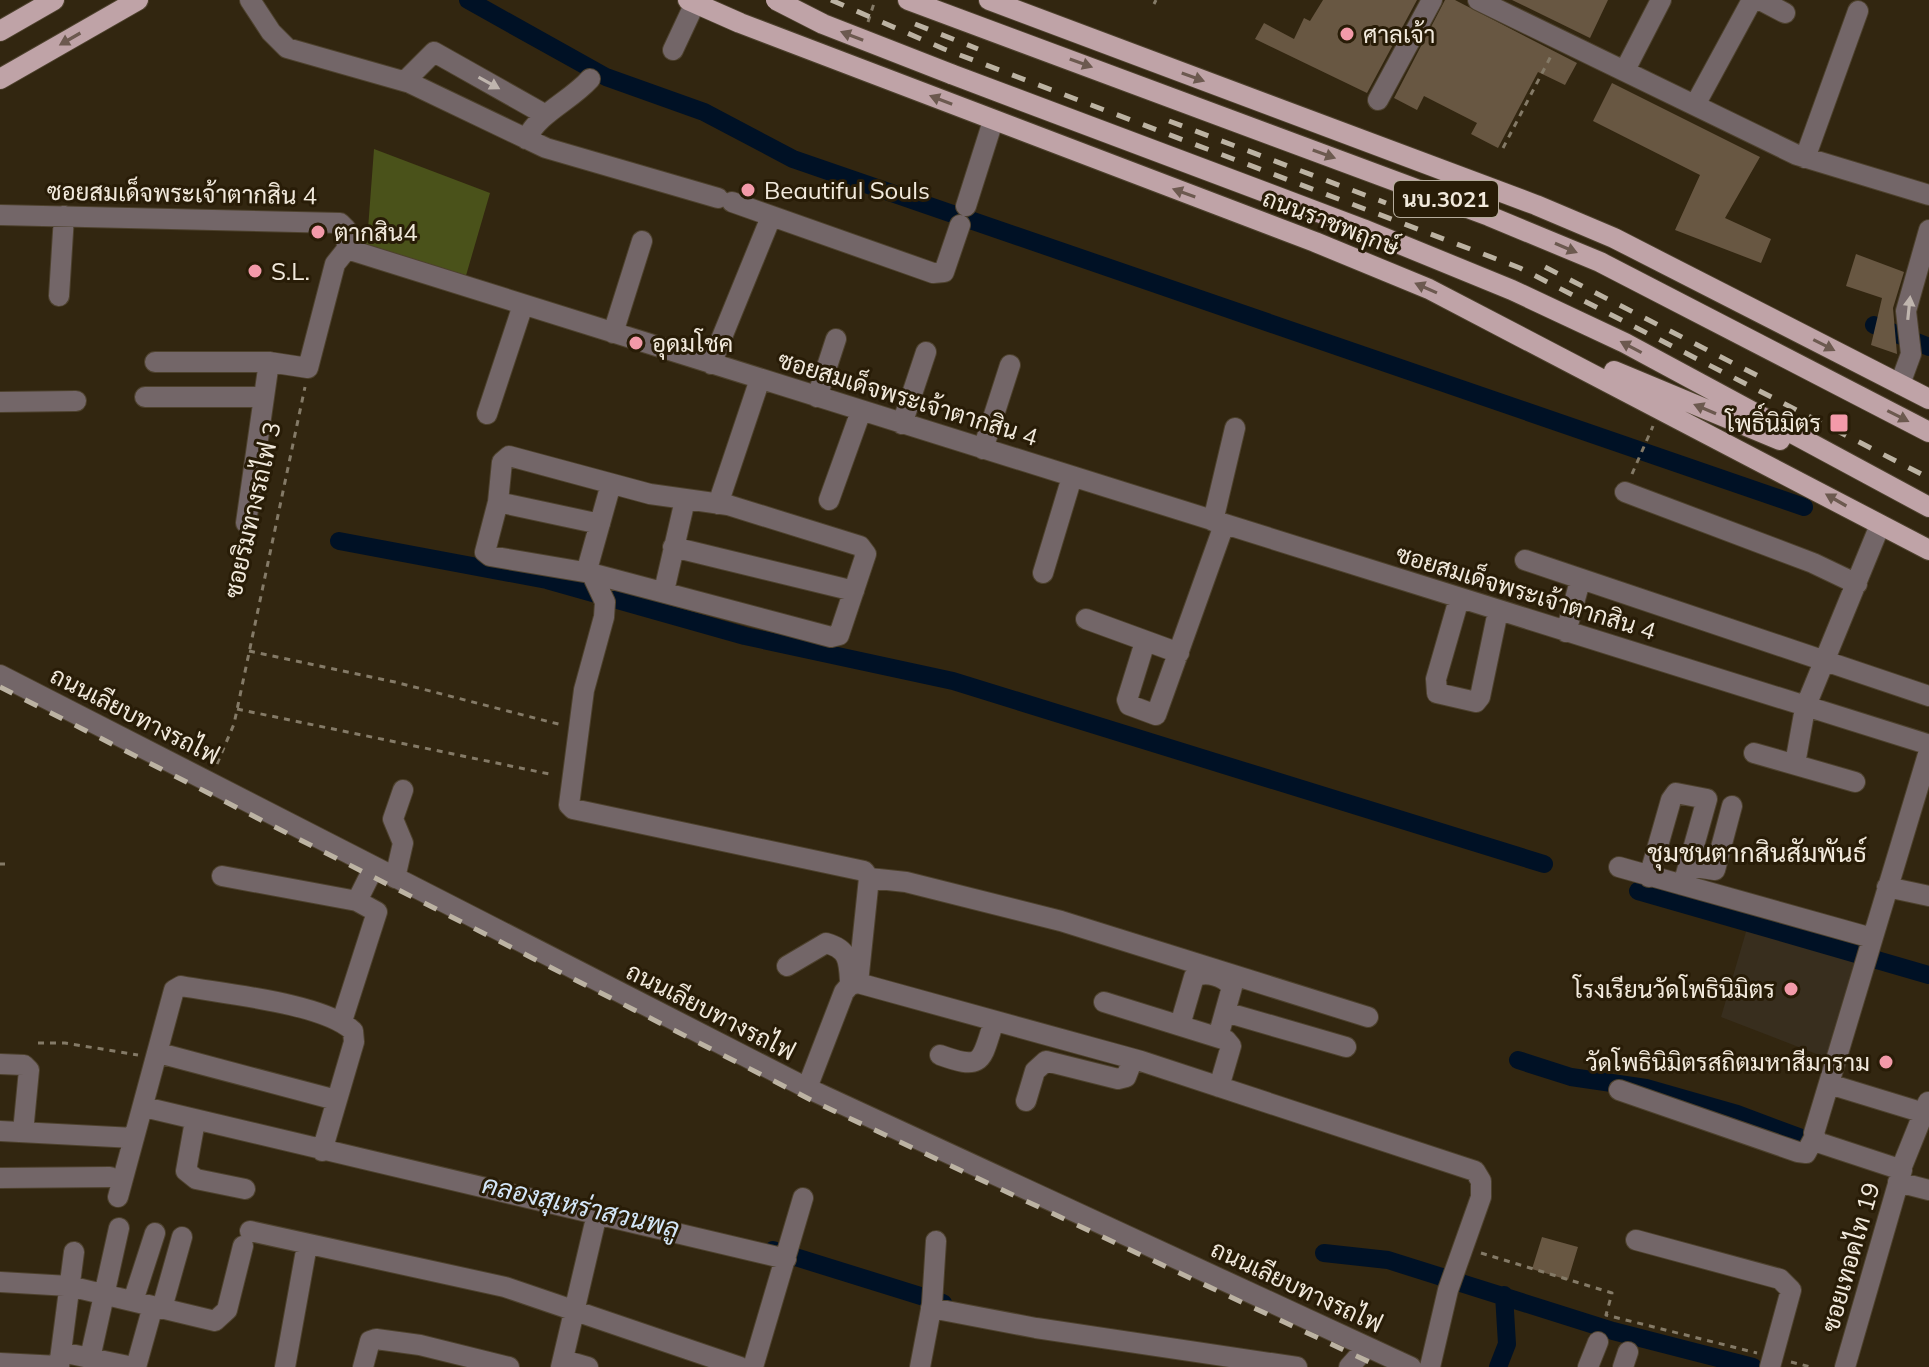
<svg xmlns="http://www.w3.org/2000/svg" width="1929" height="1367" font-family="Mulish,Sarabun,sans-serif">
	<rect width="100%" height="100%" fill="#322610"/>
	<path fill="#382e1e" d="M1748,925L1862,961L1832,1060L1721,1017Z"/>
	<path fill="#4a521a" d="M374,149L490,193L465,279L353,245L368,229Z"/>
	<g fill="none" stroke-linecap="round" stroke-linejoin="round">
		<path stroke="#001125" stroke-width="18" d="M468,0L606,77L704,112L793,159L1804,507
			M1874,325L1929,347
			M339,541L547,580L745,636L953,681L1544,864
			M1638,891L1929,975
			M1518,1060L1571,1077L1646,1088L1737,1114L1823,1146
			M773,1250L943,1303
			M1324,1253L1388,1260L1613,1331L1753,1367
			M1498,1367L1507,1344L1504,1295"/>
	</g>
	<path fill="#685742" d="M1323,0H1417L1367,93L1255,39L1264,23L1294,39L1304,18L1310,21Z
		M1445,0H1455L1577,63L1565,85L1538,72L1498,148L1471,134L1477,123L1424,96L1417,110L1394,98Z
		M1512,0H1608L1590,38Z
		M1612,83L1760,157L1725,218L1771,239L1761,263L1675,230L1700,175L1593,121Z
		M1856,254L1904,272L1893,308L1897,354L1871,345L1882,298L1846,286Z
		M1542,1237L1578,1247L1568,1280L1532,1269Z"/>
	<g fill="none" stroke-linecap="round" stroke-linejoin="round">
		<defs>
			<path id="minor" d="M250,0L271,32L287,48L410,83L546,148L718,198
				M1478,0L1797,155L1929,195
				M1760,0L1785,13
				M673,50L695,3
				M1625,70L1661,0
				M405,81L434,52L544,114
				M1378,100L1432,0
				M1695,105L1752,0
				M526,139C540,112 569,102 590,79
				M1805,158L1858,11
				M732,202L933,273L944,272L960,225
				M966,206L993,121
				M0,215L340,223L346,229L347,249L1927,744L1929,751L1814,1133L1817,1142L1902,1170L1845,1367
				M59,296L64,216
				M613,333L642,241
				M155,362H269L308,368L335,264L347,249
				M711,364L771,217
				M1900,384L1911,354L1906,311L1929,230
				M145,397H264
				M817,397L836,339
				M0,402L76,401
				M487,414L523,305
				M902,424L926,352
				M983,449L1010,365
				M509,456L650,494L728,505L860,546L866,554L839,635L831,637L590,573L490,556L485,552L498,502L502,462Z
				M611,484L588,566L605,602L604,617L584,690L569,805L573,809L864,871L869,878L906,882L1061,921L1368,1017
				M1625,492L1813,563L1857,584
				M829,500L861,411
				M498,502L600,524
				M718,504L760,379
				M1213,521L1235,428
				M246,523L269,362
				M673,547L854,591
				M1525,560L1929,696
				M1043,573L1072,477
				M664,591L685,500
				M1459,599L1436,679L1437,693L1476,702L1480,697L1498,611
				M1086,619L1179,653
				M1566,632L1580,581
				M1145,642L1127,700L1129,705L1156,715L1224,525
				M0,675L807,1088L1411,1367
				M1754,753L1855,782
				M1795,764L1805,708L1880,525
				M1689,866L1715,870L1732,806
				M1619,867L1872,938
				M222,876L357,901
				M1649,877L1671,800L1676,793L1707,799L1683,885
				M395,878L403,843L393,819L403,790
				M1887,887L1929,896
				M787,966L826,943C848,949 849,960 850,981
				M858,983L869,878
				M850,985L858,983L1141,1061L1475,1171L1481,1181V1197L1448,1290L1430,1367
				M1104,1002L1226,1040L1231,1046L1219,1087
				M1225,1012L1346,1047
				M342,1021L377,912L357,901L374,867
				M1180,1025L1194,977C1206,971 1224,976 1232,987L1218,1037
				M159,1053L336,1100
				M940,1055C984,1071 981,1061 994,1021
				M0,1064L24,1065L29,1070L23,1132
				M1829,1084L1924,1113
				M807,1088L844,992L850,985
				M1619,1090L1798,1152L1806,1153L1814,1138
				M1026,1101L1035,1071L1046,1061L1118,1079L1126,1077L1133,1059
				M144,1107L786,1259
				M195,1121L186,1171L196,1179L245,1189
				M0,1131L134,1138
				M1901,1169L1928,1102
				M0,1178L110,1177
				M1898,1182L1929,1190
				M118,1197L174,990L181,986C224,994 323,1003 353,1031L354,1042L322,1151
				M250,1231L505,1287L740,1367
				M1636,1240L1780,1279L1791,1290L1770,1367
				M0,1282L69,1286L215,1321L227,1310L243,1246
				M133,1301L155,1233
				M162,1308L182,1237
				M931,1308L1036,1328L1297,1367
				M61,1352L133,1367
				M90,1358L119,1228
				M564,1360L588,1367
				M0,1363L59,1366
				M59,1367L74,1252
				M136,1367L153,1306
				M285,1367L307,1245
				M363,1367L370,1341L376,1339L420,1345L509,1367
				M561,1367L597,1214
				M753,1367L803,1198
				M920,1367L932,1304L936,1241
				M1349,1367L1367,1347
				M1588,1367L1598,1342
				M1623,1367L1628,1352"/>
			<path id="major" d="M688,0L740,23L1315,242L1429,289L1929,550
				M908,0L1489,216L1600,262L1929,432
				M989,0L1536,205L1614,238L1929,399
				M0,31L54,0
				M951,74L1363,229L1512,290L1625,343L1929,507
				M0,79L138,0
				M1614,371L1780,440"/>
		</defs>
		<use href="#minor" stroke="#4d412d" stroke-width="22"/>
		<use href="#major" stroke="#4d412d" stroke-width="22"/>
		<path stroke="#847a67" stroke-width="3" stroke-dasharray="6 6" stroke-linecap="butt" d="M1154,4L1156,0
			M868,22L875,0
			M1503,148L1551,56
			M1632,474L1653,426
			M249,651L395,682L562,725
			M237,709L554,775
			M217,764L234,724L305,387
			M0,864H5
			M38,1043H65L138,1055
			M1481,1253L1612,1293L1606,1315L1757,1353
			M1791,1362L1811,1367"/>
		<use href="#minor" stroke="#736668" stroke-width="20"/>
		<use href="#major" stroke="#bfa3a7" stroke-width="20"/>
		<path stroke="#bcb3a3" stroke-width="5" stroke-dasharray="14 14" stroke-linecap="butt" d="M831,0L944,49L1520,268L1929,478
			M915,24L978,49
			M1169,121L1386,203
			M1545,267L1766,380
			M0,687L817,1103L1380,1367"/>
		<defs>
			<path id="major-bridge" d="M776,0L823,24L951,74"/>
		</defs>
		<use href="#major-bridge" stroke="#4d412d" stroke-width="22" stroke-linecap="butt"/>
		<use href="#major-bridge" stroke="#bfa3a7" stroke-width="20"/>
	</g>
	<defs><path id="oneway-solid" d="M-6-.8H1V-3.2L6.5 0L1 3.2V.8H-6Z" transform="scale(2)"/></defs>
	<g fill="#6c594f">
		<use href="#oneway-solid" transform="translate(852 36) rotate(-159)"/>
		<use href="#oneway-solid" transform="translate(70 39) rotate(150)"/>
		<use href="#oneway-solid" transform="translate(1081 63) rotate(20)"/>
		<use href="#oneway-solid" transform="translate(1193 77) rotate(20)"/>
		<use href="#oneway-solid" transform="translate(941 100) rotate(-159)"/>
		<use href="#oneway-solid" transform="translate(1324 154) rotate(20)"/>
		<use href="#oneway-solid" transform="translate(1184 193) rotate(-160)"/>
		<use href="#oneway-solid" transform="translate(1566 248) rotate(23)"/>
		<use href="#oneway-solid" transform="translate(1426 288) rotate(-156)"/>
		<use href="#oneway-solid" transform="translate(1824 345) rotate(27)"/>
		<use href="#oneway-solid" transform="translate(1631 347) rotate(-152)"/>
		<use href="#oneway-solid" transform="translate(1705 409) rotate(-157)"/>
		<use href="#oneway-solid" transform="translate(1898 416) rotate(27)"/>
		<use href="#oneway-solid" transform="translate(1836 500) rotate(-150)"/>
	</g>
	<g fill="#bfb5ae">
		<use href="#oneway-solid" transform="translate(489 83) rotate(29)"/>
		<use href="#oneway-solid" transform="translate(1909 308) rotate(-84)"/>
	</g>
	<g fill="#f39aa9" stroke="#281c07" stroke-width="3">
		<circle cx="1347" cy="34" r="8"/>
		<circle cx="748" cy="190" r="8"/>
		<circle cx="318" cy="232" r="8"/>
		<circle cx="255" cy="271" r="8"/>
		<circle cx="636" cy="343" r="8"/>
		<rect x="1829" y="413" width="20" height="20" rx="4"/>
		<circle cx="1791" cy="989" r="8"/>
		<circle cx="1886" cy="1062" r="8"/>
	</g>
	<g text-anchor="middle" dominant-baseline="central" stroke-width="6" stroke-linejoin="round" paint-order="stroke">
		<rect fill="#281c07" stroke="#b5ac9c" stroke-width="2" x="1394" y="181" width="104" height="36" rx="6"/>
		<g font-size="22" font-weight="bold" fill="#f1e9dc">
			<text x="1446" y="199">นบ.3021</text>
		</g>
		<g font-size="24" fill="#f1e9dc" stroke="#281c07" text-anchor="start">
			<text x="1363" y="34">ศาลเจ้า</text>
			<text x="764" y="190">Beautiful Souls</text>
			<text x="334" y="232">ตากสิน4</text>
			<text x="271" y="271">S.L.</text>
			<text x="652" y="343">อุดมโชค</text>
			<text x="1821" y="423" text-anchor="end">โพธิ์นิมิตร</text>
			<text x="1775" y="989" text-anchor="end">โรงเรียนวัดโพธินิมิตร</text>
			<text x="1870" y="1062" text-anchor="end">วัดโพธินิมิตรสถิตมหาสีมาราม</text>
		</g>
		<g font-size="24" fill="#f1e9dc" stroke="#281c07">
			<text transform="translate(182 193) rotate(1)">ซอยสมเด็จพระเจ้าตากสิน 4</text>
			<text transform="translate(1331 222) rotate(21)">ถนนราชพฤกษ์</text>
			<text transform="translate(908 398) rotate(17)">ซอยสมเด็จพระเจ้าตากสิน 4</text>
			<text transform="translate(252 510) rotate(-77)">ซอยริมทางรถไฟ 3</text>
			<text transform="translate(1526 592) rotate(17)">ซอยสมเด็จพระเจ้าตากสิน 4</text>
			<text transform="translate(135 715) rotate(27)">ถนนเลียบทางรถไฟ</text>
			<text transform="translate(711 1011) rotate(27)">ถนนเลียบทางรถไฟ</text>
			<text transform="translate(1850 1257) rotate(-74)">ซอยเทอดไท 19</text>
			<text transform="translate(1297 1286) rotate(25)">ถนนเลียบทางรถไฟ</text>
		</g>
		<g font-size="26" fill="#f1e9dc" stroke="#281c07">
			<text x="1757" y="852">ชุมชนตากสินสัมพันธ์</text>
		</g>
		<g font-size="26" font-style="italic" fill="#d3e6f8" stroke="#281c07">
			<text transform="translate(581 1206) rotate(13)">คลองสุเหร่าสวนพลู</text>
		</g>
	</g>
</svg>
